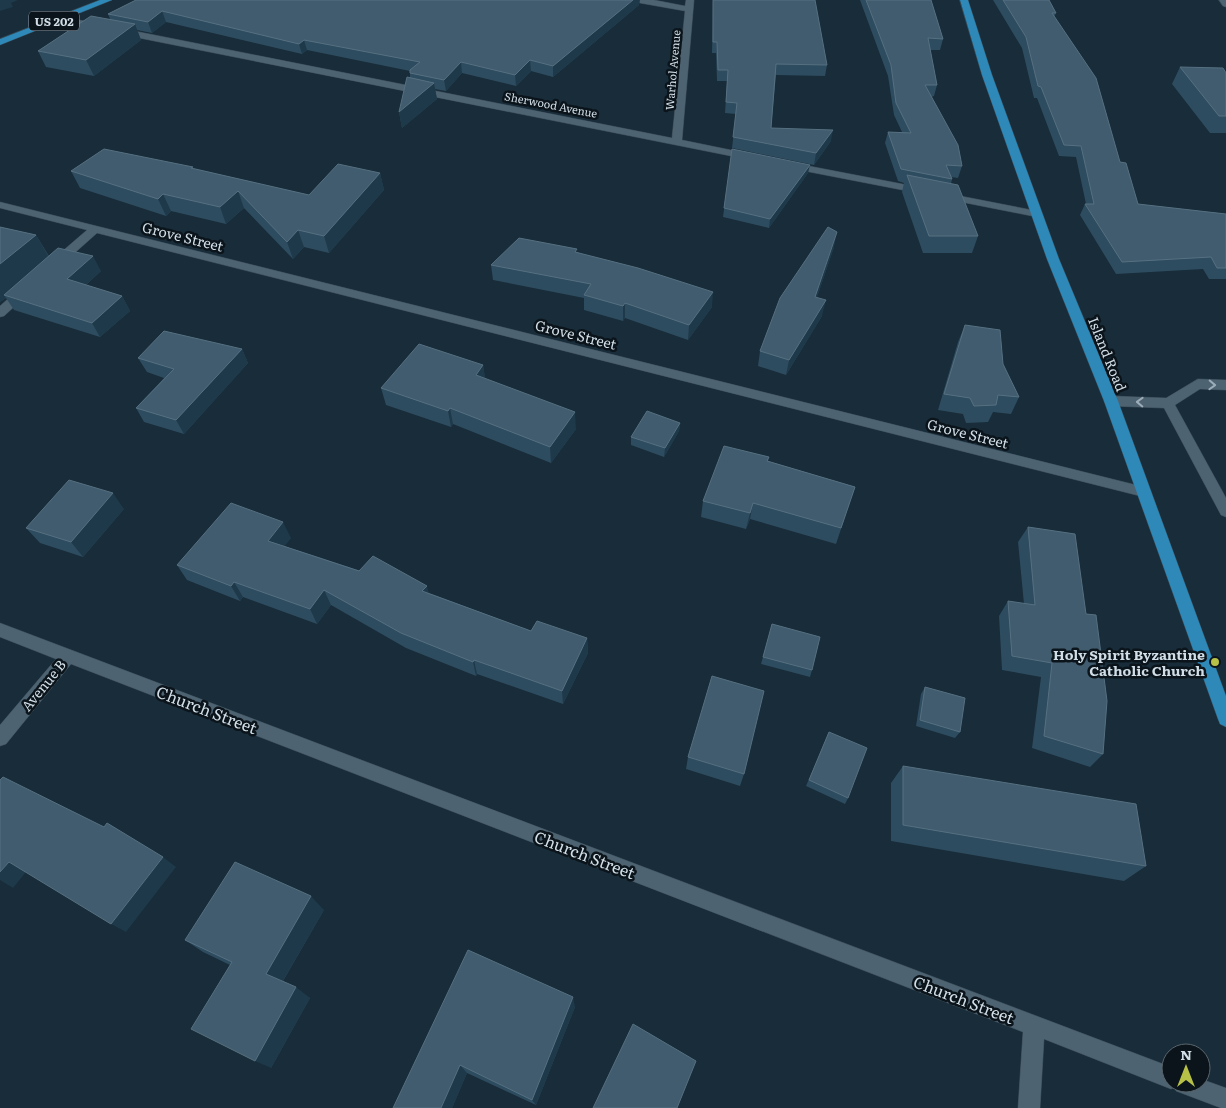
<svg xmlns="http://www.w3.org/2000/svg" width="1226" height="1108" font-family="Literata,serif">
	<rect width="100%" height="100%" fill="#182c3a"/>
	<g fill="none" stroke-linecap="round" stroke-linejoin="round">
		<defs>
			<path id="minor" d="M636,0H654L685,6L686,0H694L682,140L755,155L756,157L755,159L751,160L59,22L55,19L59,16L672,138L685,11L640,3Z
				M1219,0H1226V7L1223,6Z
				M788,162L923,188L928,191L923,194L784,167L783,165Z
				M945,193L1037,211L1042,214L1037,217L941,198L940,196Z
				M0,202L1144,487L1149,488L1151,492L1149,496L1144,497L97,233L59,267L55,268L49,264L51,261L87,230L0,208Z
				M24,287L28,288L30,291L28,294L4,316L0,317V306L20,288Z
				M1198,379L1226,380V390L1200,389L1175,405L1226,498V517L1221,515L1164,408L1111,406L1106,404L1104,401L1106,398L1111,396L1166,398Z
				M0,623L1171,1067V1083H1201V1079L1226,1088V1108H1221L1176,1091L1175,1087L1171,1089L1044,1039L1040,1108H1018L1023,1032L71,664L6,744L0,746V725L56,659L0,637Z"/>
			<path id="major" d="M100,0H112L0,45V39Z
				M960,0H968L992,75L1059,259L1118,401L1226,696V727L1220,724L1218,719L1104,401L1047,259L982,75Z"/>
		</defs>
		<use href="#minor" stroke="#384954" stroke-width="1"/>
		<use href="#major" stroke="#384954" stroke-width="1"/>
		<use href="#minor" fill="#4d6372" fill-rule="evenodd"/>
		<use href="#major" fill="#2e88b8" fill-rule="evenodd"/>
	</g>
	<path fill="#2e4c5f" d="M136,0L639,5L553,77L531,71L516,86L462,73L446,91L435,89L437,99L402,128L399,112L410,78V71L307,50L302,54L166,22L152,33L137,30L141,40L94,76L46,67L38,51L110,19L108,14Z
		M713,0L827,65L825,76L776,75L771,128L831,141L814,165L732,148L736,114L725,113L727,81H717L716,53H712Z
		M860,0H931L943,39L940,50H930L937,85L934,96L931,97L962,166L958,178L951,177L952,179L951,184L978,236L972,253H923L902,192L904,183L898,181L885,143L888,132H902L894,115L888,76Z
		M993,0H1049L1056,13L1054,17L1138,204L1226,214V279H1209L1203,269L1116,274L1080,215L1085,204H1086L1076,157L1059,156L1037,98H1034L1022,48Z
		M1180,67L1226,73V133H1210L1172,84Z
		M732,149L808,173L769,228L723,217Z
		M194,169L309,195L380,173L384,190L329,253L304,247L293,259L244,208L226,224L171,211L166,216L80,188L71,171Z
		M0,227L36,235L49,256L101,271L86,285L122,296L130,311L100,337L14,310L6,298L0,302Z
		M834,247L817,297L822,316L786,375L758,366L760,351Z
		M577,252L712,307L688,340L625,318L623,321L584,310V298L493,280L491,265Z
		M965,325L1003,364L1019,397L1011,414L993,412L988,422L966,423L963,414L938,410L958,342Z
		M242,349L248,363L184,434L144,422L136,408L164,378L147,372L138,358Z
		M483,365L485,379L576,429L551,463L453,424L451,427L386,405L381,388Z
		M680,423L679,431L664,457L631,445V437Z
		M769,457L768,461L855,487L836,544L750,519L746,529L701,517L703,501Z
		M124,509L83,557L40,543L26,528Z
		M1028,527L1103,754L1090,767L1032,748L1041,677L1002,670L999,616L1008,601L1024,604L1018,542Z
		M291,538L284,546L429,593L531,631L587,638L588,653L563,704L477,674L476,676L406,648L331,605L317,624L243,597L240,601L187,580L177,565Z
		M772,624L812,670L810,677L761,664Z
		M925,687L960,732L955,738L916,726L921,694Z
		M829,732L848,798L845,804L806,786Z
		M688,757L744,774L740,786L686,769Z
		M903,766L1146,866L1124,881L891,841V783Z
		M324,910L283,981L310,998L271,1068L230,965L203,952L185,940Z
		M468,950L575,1007L536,1105L467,1073L452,1108Z"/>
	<path fill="#1e394a" d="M0,0H18L11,3L13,7L0,11Z
		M633,0H640L639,5L553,77V66Z
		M162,11L166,22L152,33L148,22Z
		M135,24L141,40L94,76L86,60Z
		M304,40L307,50L302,54L299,44Z
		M530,60L531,71L516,86L515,75Z
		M461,62L462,73L446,91L444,80Z
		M434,83L437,99L402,128L399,112Z
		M833,130L831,141L814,165L816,153Z
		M810,165L808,173L769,228L770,219Z
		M380,173L384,190L329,253L324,236Z
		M238,191L244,208L226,224L220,207Z
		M163,194L171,211L166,216L158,199Z
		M298,230L304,247L293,259L287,242Z
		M837,232L834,247L812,312L815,297Z
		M36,235L50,259L4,295L6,298L0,302V264Z
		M93,256L101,271L76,294L67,279Z
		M713,292L712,307L688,340L689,325Z
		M122,296L130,311L100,337L92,323Z
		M826,300L822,316L786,375L789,360Z
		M625,303V318L623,321V306Z
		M242,349L248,363L184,434L176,420Z
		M483,365L486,382L476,375Z
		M450,408L453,424L451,427L448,411Z
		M575,412L576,429L551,463L550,447Z
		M680,423L679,431L664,457L665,448Z
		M113,493L124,509L83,557L71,542Z
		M753,503L750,519L746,529L750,513Z
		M283,522L291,538L276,557L268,541Z
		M234,582L243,597L240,601L231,586Z
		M427,586L431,601L422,591Z
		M324,590L331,605L317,624L310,609Z
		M587,638L588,653L563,704L562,691Z
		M474,660L477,674L476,676L473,662Z
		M163,857L176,867L126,932L111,924Z
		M9,862L26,872L13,888L0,880V872Z
		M311,896L324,910L281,984L266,974Z
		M296,987L310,998L271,1068L255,1061Z
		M573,997L575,1007L536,1105L532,1100Z
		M460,1065L467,1073L452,1108H441Z"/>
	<path fill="#405c6e" stroke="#567081" d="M136,0H633L553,66L530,60L515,75L461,62L444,80L410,73V70L420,62L304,40L299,44L162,11L148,22L108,14Z
		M713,0H815L827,65L776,64L771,128L833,130L816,153L733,137L737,103L726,102L728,70H718L717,42H713Z
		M866,0H931L943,39L928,38L937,85H925L958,145L962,166L946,165L952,179L901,169L888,132L911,133L896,103L891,65Z
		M1003,0H1049L1056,13H1052L1096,78L1120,162L1126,163L1138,204L1226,214V268H1217L1211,257L1122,262L1085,204H1094L1081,146L1064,145L1041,87L1038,86L1026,37Z
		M91,16L135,24L86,60L38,51Z
		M1180,67L1223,68L1226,73V116H1219Z
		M407,77L434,83L399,112Z
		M104,149L193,167L191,168L309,195L338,164L380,173L324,236L298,230L287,242L238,191L220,207L163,194L158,199L71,171Z
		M732,149L810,165L770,219L724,208Z
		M907,175L958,185L978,236H929Z
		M0,227L36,235L0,264Z
		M828,227L837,232L815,297L826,300L789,360L760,351L780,298Z
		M519,238L577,249L575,252L638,268L713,292L689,325L625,303L623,306L584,295L591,284L491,265Z
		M58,248L93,256L67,279L122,296L92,323L4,295Z
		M965,325L1000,330L1003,364L1019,397L998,395L996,405L974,406L970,398L944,394Z
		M164,331L242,349L176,420L136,408L174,369L138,358Z
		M419,344L483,365L476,375L575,412L550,447L450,408L448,411L381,388Z
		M647,411L680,423L665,448L631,437Z
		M724,446L769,457L767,461L855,487L841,528L753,503L750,513L703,501Z
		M69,480L113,493L71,542L26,528Z
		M231,503L283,522L268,541L359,571L373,556L427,586L422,591L531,631L537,621L587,638L562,691L474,660L473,662L401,633L324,590L310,609L234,582L231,586L177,565Z
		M1028,527L1075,534L1086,614L1096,615L1107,701L1103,754L1044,736L1052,663L1012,656L1008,601L1035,605Z
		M772,624L820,637L812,670L763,657Z
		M712,676L764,691L744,774L688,757Z
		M925,687L965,698L960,732L920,720Z
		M829,732L867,748L848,798L809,780Z
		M903,766L1136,804L1146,866L903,825Z
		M3,777L104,827L107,823L163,857L111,924L9,862L0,872V780Z
		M235,862L311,896L266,974L296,987L255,1061L191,1029L232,962L185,940Z
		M468,950L573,997L532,1100L460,1065L441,1108H393Z
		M633,1024L696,1061L677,1108H593Z"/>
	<defs><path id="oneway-chevron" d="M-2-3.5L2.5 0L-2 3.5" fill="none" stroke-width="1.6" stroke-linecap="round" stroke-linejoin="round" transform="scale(1.25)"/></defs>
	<g stroke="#9cadb8">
		<use href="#oneway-chevron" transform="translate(1212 385) rotate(2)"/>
		<use href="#oneway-chevron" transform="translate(1140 402) rotate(-178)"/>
	</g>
	<circle fill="#b8c147" stroke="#0b141a" stroke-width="2" cx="1215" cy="662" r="5"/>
	<g text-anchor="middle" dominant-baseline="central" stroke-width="5" stroke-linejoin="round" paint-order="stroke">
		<g font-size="11" fill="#d1dee7" stroke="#0b141a">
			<text transform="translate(672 70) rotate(-85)">Warhol Avenue</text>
			<text transform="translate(551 104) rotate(11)">Sherwood Avenue</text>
		</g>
		<rect fill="#0b141a" stroke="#96a1aa" stroke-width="1" x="29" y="11.5" width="50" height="19" rx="4"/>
		<g font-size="12" font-weight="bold" fill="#d1dee7">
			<text x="54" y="21">US 202</text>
		</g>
		<g font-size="14" fill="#d1dee7" stroke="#0b141a">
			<text transform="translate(183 236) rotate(14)">Grove Street</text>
			<text transform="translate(576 334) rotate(14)">Grove Street</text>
			<text transform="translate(1108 354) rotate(68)">Island Road</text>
			<text transform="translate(968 433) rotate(14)">Grove Street</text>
			<text transform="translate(43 685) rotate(-51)">Avenue B</text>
		</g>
		<g font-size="14" font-weight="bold" fill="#d1dee7" stroke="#0b141a" text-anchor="end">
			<text x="1205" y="654">Holy Spirit Byzantine<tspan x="1205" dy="16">Catholic Church</tspan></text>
		</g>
		<g font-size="16" fill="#d1dee7" stroke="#0b141a">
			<text transform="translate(207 709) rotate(21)">Church Street</text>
			<text transform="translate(585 854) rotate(21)">Church Street</text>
			<text transform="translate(964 999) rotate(21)">Church Street</text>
		</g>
	</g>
	<g transform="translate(1186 1068)"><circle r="24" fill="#0b141a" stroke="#5a656c"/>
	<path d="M0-4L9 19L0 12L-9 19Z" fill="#b8c147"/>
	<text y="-8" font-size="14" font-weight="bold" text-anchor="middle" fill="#d1dee7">N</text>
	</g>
</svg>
